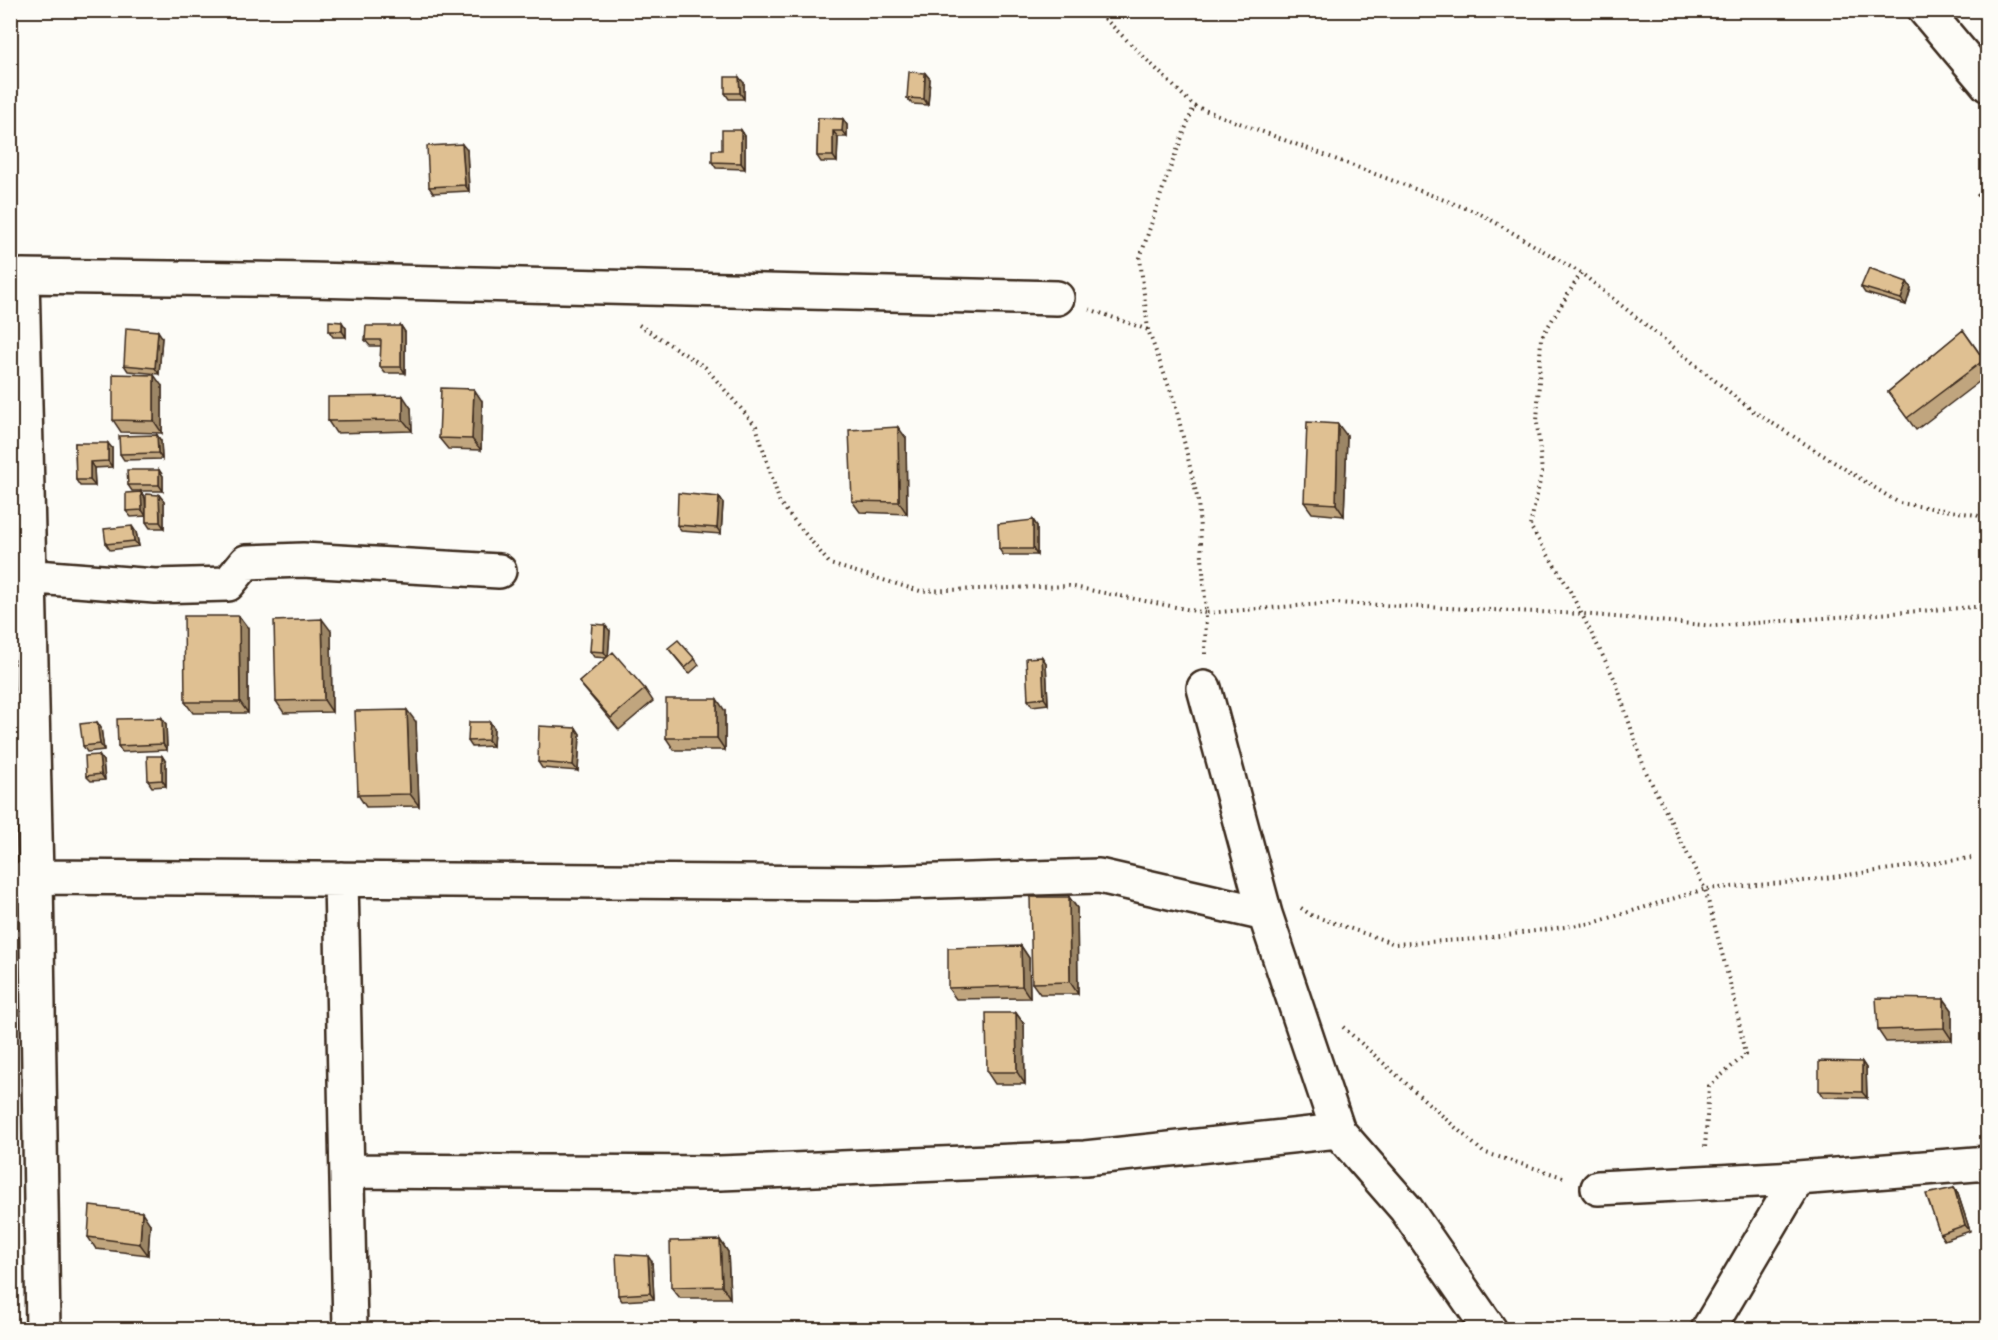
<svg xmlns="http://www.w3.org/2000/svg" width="1998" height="1340" font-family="'Gochi Hand',sans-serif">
	<rect width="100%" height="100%" fill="#fdfcf7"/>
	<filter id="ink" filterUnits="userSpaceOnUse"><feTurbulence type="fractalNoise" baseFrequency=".0167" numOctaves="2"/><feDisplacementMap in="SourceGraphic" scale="12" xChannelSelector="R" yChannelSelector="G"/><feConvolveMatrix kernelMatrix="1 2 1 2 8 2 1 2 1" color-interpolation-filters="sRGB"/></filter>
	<g filter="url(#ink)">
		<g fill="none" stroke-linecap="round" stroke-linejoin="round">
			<defs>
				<path id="minor" d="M1925,10L1988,85
					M22,276L36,877L43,1330
					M10,278L22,276L311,280L1057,298
					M10,575L155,586L228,584L246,562L303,560L499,571
					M1204,688L1265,914L1338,1131L1406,1209L1490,1330
					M341,879L350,1330
					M10,881L36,877L877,883L1099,876L1265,914
					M347,1171L720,1173L1085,1158L1338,1131
					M1598,1188L1798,1178L1988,1163
					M1708,1330L1798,1178"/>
			</defs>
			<use href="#minor" stroke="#3b2a1e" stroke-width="38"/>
			<path stroke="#3b2a1e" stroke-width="4" stroke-dasharray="1.5 4.5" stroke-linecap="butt" d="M1096,10L1194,106L1479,213L1581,273L1753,411L1899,503L1976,515L1988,520
				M1581,273L1541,338L1537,423L1542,472L1530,526L1568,587L1615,680L1645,770L1705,889L1736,1006L1745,1055L1709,1086L1705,1148
				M639,325L705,367L756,426L780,503L830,564L920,591L1069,586L1206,613L1198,501L1175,403L1148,330L1089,309
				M1148,330L1140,258L1166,179L1194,106
				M1205,654L1206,613L1334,603L1582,614L1714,626L1988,606
				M1301,908L1311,915L1395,944L1478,939L1593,923L1705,889L1796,882L1971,858
				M1343,1027L1483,1152L1566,1178"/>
			<use href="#minor" stroke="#fdfcf7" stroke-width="33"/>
		</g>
		<path fill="#c0a57e" stroke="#3b2a1e" stroke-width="1.5" d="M925,73L930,79L928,105L912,104L907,98Z
			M744,83V99H729L725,93Z
			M818,118L843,119L847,125V137H838L837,162H821L817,156Z
			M741,130L745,136V169L716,168L712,162L722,150Z
			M467,150L469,191L433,193L429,187Z
			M1907,282L1911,288L1906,305L1865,293L1861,287Z
			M401,326L405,332V373H385L380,367L381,346H370L365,340Z
			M346,328V337H333L329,331Z
			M1963,330L1988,365V375L1916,430L1888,392Z
			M162,337L159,374L128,371L124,365Z
			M162,386V433L121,432L113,420Z
			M482,401L481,450L448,449L439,438Z
			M411,408L412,431L336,433L328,421Z
			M157,435L161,441L162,459L124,460L120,454Z
			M1347,436L1344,516L1312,513L1304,502Z
			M906,438L907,514L860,512L852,501Z
			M75,443L112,448V467L94,468L95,486H80L76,480Z
			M159,470L163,476V491H132L128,485Z
			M141,492L145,498L146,512L159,495L164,501V528H150L146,522V516L131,517L126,511Z
			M719,497L723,503L721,534L681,531L677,525Z
			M1033,520L1037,526V555H1003L999,549Z
			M136,532L139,546L110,550L106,544Z
			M248,628V713H193L185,702Z
			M331,631L332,712L284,713L276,701Z
			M610,631L608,657L645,689L653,701L619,730L588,693L579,682L607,658L594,657L590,651Z
			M668,648L695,659L699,665L689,674Z
			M1042,657L1046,663L1048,704L1032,706L1028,700Z
			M725,711V750H674L666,738Z
			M97,722L101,728L104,750L87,752L83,746Z
			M416,722L419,806L366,807L358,795Z
			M166,724L167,750L122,752L118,746Z
			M494,728L493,746L472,747L468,741Z
			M576,728L580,734L578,771L542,768L538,762Z
			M162,756L166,762V786L152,787L148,781Z
			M103,761L105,780L91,781L86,776Z
			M1069,897L1077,908L1078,994H1040L1032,983Z
			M1021,946L1029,958L1030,998L956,999L948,988Z
			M1944,999L1952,1010V1040L1886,1042L1878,1030Z
			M1016,1013L1024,1024L1025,1084H995L987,1072Z
			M1862,1062L1866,1068L1867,1098L1823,1097L1819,1091Z
			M1954,1188L1958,1194L1970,1231L1944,1240L1940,1234Z
			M150,1224L148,1255L96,1249L88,1237Z
			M720,1240L728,1252L730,1298H680L671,1287Z
			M652,1262L654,1299L622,1301L618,1295Z"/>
		<path fill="#9c8666" stroke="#3b2a1e" stroke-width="1.5" d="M925,73L930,79L928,105L924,99Z
			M739,77L744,83V99L740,93Z
			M843,119L847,125V137L842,131Z
			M741,130L745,136V169L741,163Z
			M833,131L838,137L837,162L833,156Z
			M462,144L467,150L469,191L465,185Z
			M1907,282L1911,288L1906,305L1901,299Z
			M342,322L346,328V337L342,331Z
			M401,326L405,332V373L401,367Z
			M158,331L162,337L159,374L155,368Z
			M154,375L162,386V433L154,421Z
			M474,389L482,401L481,450L472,439Z
			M403,396L411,408L412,431L403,420Z
			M1338,424L1347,436L1344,516L1336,504Z
			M898,427L906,438L907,514L899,502Z
			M157,435L161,441L162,459L158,453Z
			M108,443L112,448V467L108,461Z
			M90,462L94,468L95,486L90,480Z
			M159,470L163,476V491L159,485Z
			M141,492L145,498L146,516L142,510Z
			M159,495L164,501V528L160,522Z
			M719,497L723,503L721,534L717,528Z
			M1033,520L1037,526V555L1033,549Z
			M132,526L136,532L139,546L134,541Z
			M239,616L248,628V713L240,702Z
			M322,619L331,631L332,712L324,700Z
			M605,625L610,631L608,658L604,652Z
			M1042,657L1046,663L1048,704L1044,698Z
			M717,699L725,711V750L717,738Z
			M407,710L416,722L419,806L410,794Z
			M162,718L166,724L167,750L163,744Z
			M97,722L101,728L104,750L100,744Z
			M490,722L494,728L493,746L488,740Z
			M576,728L580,734L578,771L573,765Z
			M99,755L103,761L105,780L101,774Z
			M162,756L166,762V786L162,780Z
			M1069,897L1077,908L1078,994L1070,982Z
			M1021,946L1029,958L1030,998L1022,986Z
			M1944,999L1952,1010V1040L1944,1028Z
			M1016,1013L1024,1024L1025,1084L1017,1072Z
			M1862,1062L1866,1068L1867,1098L1862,1092Z
			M1954,1188L1958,1194L1970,1231L1965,1225Z
			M142,1212L150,1224L148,1255L140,1244Z
			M720,1240L728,1252L730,1298L722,1286Z
			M648,1256L652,1262L654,1299L650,1293Z"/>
		<path fill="#dfc092" stroke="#3b2a1e" stroke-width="1.5" d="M909,72L925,73L924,99L907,98Z
			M725,77H739L740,93H725Z
			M818,118L843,119L842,131H833V156H817Z
			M722,130H741V163L712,162V150H722Z
			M462,144L465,185L429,187L427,146Z
			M1988,186V207L1977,195Z
			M1869,268L1907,282L1901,299L1861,287Z
			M329,321L342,322V331H329Z
			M366,326H401V367H380L381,340H365Z
			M126,328L158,331L155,368L124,365Z
			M1963,330L1984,360L1907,418L1888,392Z
			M113,374L154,375V421L113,420Z
			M441,388L474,389L472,439L439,438Z
			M403,396V420L328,421V397Z
			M1307,422L1338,424L1336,504L1304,502Z
			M898,427L899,502L852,501L849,430Z
			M157,435L158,453L120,454L119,436Z
			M75,443H108V461L90,462V480H76Z
			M127,470H159V485H128Z
			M141,492L142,510L126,511V493Z
			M678,493L719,497L717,528L677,525Z
			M146,494L159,495L160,522H146Z
			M1033,520V549H999L998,524Z
			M132,526L134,541L106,544L104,529Z
			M184,616H239L240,702H185Z
			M322,619L324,700L276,701L274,621Z
			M592,624L605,625L604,652L590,651Z
			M678,640L695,659L685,668L668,648Z
			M613,652L645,689L611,718L579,682Z
			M1042,657L1044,698L1028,700L1026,658Z
			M666,699H717V738H666Z
			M407,710L410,794L358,795L355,711Z
			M162,718L163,744L118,746L117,719Z
			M97,722L100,744L83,746L80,724Z
			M469,722H490L488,740L468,741Z
			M539,726L576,728L573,765L538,762Z
			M99,755L101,774L86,776L85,756Z
			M147,756H162V780L148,781Z
			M1030,897H1069L1070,982L1032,983Z
			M1021,946L1022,986L948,988V948Z
			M1985,992H1988V1030Z
			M1876,998L1944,999V1028L1878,1030Z
			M986,1013H1016L1017,1072H987Z
			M1819,1061L1862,1062V1092L1819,1091Z
			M1954,1188L1965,1225L1940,1234L1926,1194Z
			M90,1206L142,1212L140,1244L88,1237Z
			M720,1240L722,1286L671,1287L670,1241Z
			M616,1254L648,1256L650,1293L618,1295Z
			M429,1322L446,1329H425Z
			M1669,1324V1329H1642Z"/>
	</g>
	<rect width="1998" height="1340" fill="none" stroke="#fdfcf7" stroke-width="36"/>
	<rect x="18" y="18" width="1962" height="1304" fill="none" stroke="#3b2a1e" stroke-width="2" filter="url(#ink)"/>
</svg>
